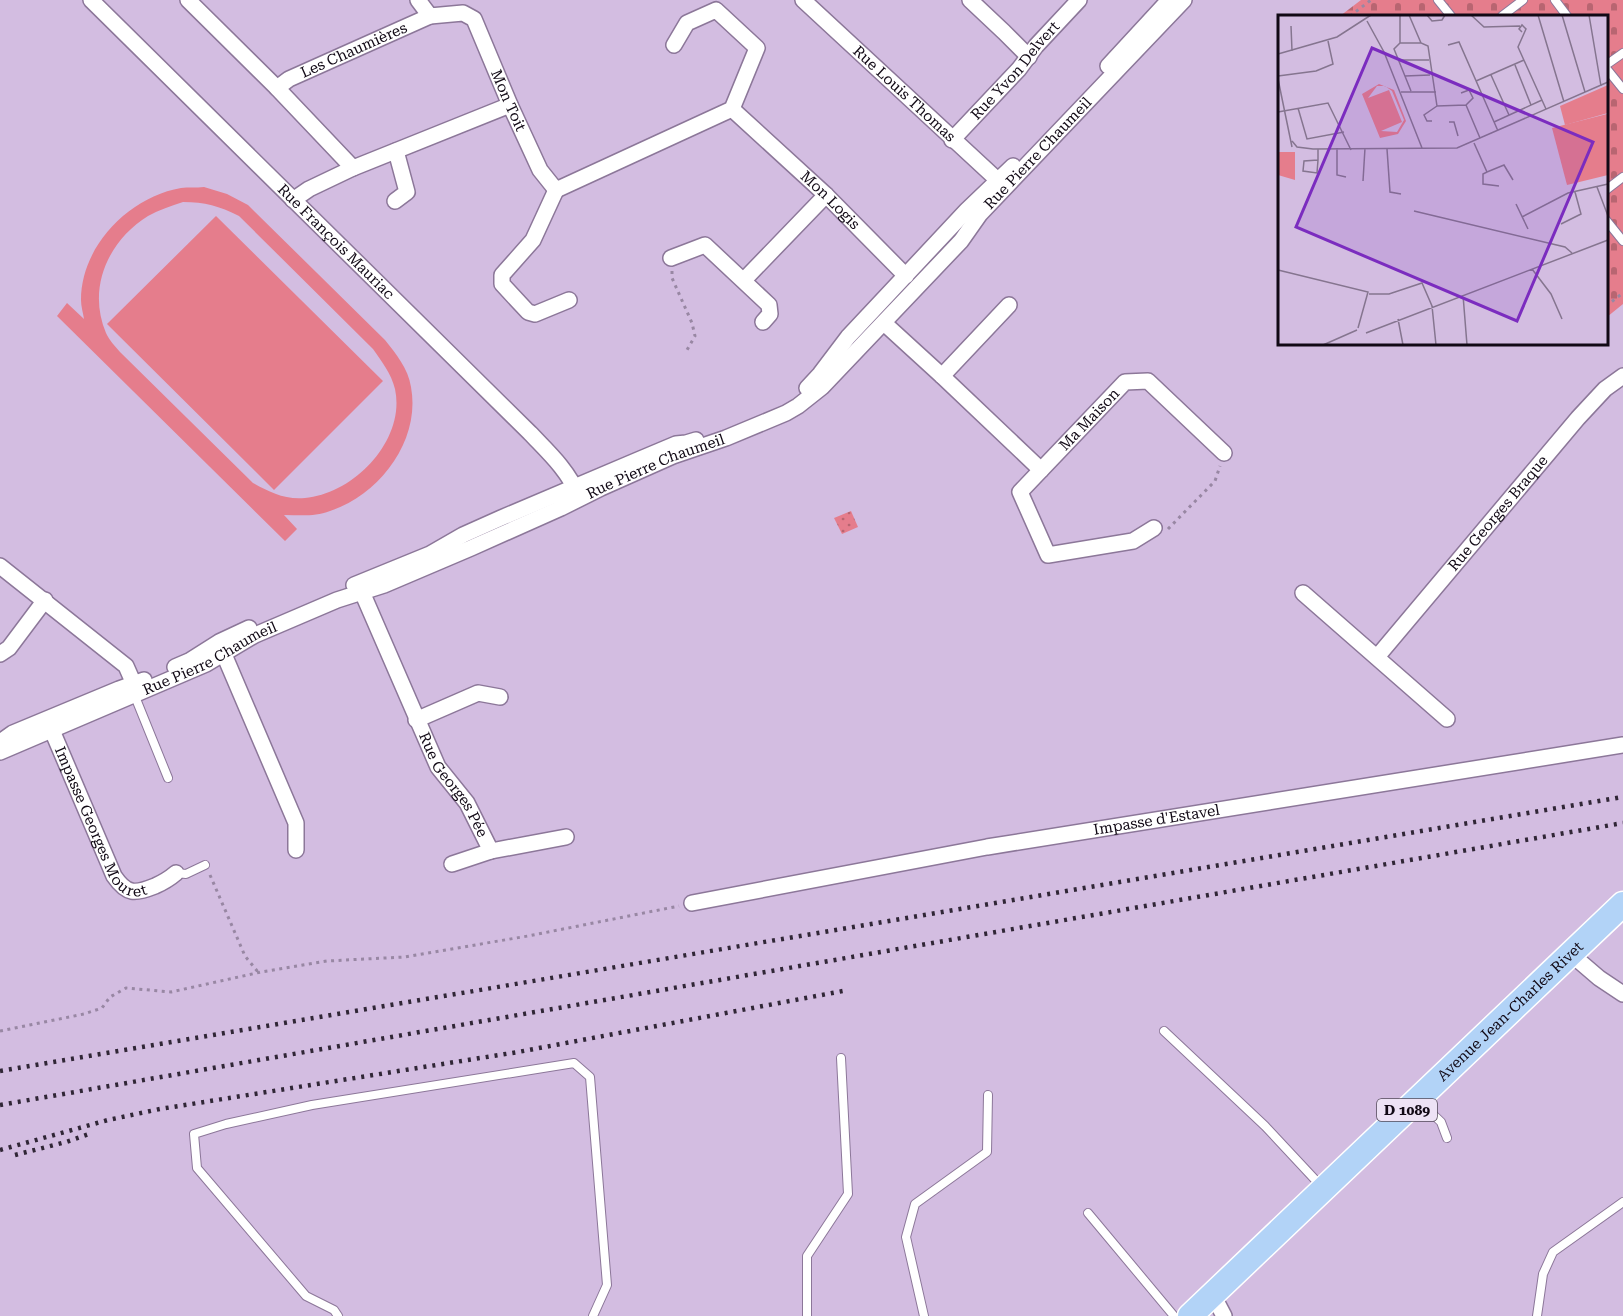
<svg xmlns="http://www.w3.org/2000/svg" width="1623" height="1316" font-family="'Roboto Serif',serif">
	<defs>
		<pattern id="grass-dots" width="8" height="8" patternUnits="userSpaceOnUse" patternTransform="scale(1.5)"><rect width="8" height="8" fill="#e57d8c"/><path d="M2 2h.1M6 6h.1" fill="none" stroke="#b86571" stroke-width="1.8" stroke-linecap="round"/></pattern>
		<pattern id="cemetery-stones" width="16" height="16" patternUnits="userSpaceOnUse" patternTransform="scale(1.5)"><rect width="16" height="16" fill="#e57d8c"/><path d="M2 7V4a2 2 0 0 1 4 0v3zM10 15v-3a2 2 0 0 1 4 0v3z" fill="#b86571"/></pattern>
	</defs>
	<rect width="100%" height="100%" fill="#d3bde1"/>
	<path fill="url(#grass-dots)" d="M851,511L858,527L842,534L834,518Z"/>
	<path fill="url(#cemetery-stones)" d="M1361,0H1623V304L1607,317L1606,16H1340Z"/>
	<path fill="#e57d8c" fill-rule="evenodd" d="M204,187L227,194L248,205L385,340C396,354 408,368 411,387C421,441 379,495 330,511C314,517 300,515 284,515L297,529L285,541L57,316L67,303L84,319C83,313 81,306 81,300C81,246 129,197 181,188C188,187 196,188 204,187ZM183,202C205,202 219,206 239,216L373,349C382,362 391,373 395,389C406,440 354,494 305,498C285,500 269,492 253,483L120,352C115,346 109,340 106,333C87,288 108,241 148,216C159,210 171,206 183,202Z
		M216,216L383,381L274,490L107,324Z"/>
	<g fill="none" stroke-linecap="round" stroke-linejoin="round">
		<defs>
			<path id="service" d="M1438,0L1451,16
				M1555,0L1567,16
				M1502,16L1523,0
				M1606,65L1623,53
				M1606,68L1623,89
				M1606,190L1623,177
				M1606,220L1623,241
				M134,694L168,778
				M176,873L186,874L205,865
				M1164,1031L1265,1126L1321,1186
				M1419,1101L1441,1122L1447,1138
				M1088,1213L1174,1316
				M338,1316L334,1310L306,1296L197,1168L194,1134L226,1124L312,1105L574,1063L590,1077L607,1285L593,1316
				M807,1316V1256L848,1194L841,1058
				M924,1316L906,1237L915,1204L987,1152L988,1095
				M1537,1316L1543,1274L1553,1252L1623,1202"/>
			<g id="minor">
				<path id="s1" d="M91,0L530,433C548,452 568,470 578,495"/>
				<path d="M188,0L277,88L353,168"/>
				<path id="s2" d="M418,0L430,16L463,13L474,19L510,105L540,170L556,190L732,109L757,48L716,10L687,23L674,45"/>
				<path id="s3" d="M803,0L1004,186"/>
				<path d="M970,0L1004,32L1029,57"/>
				<path d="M1108,66L1169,0"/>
				<path id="s4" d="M277,88L289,79L430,16"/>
				<path id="s5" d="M732,109L826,195L906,276"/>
				<path id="s6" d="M952,140L1019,69L1036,46L1079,0"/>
				<path d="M556,190L533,240L502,275V284L528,312L535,314L569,300"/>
				<path d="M293,200L309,189L353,168L510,105"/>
				<path d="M395,201L407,192L396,151"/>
				<path d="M671,258L705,245L769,305L770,314L763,322"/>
				<path d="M744,280L826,195"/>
				<path id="s7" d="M884,323L942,376L1041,470L1125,382L1148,381L1224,453"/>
				<path d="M942,376L1009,305"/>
				<path d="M807,388L820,374L848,337L967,210L1013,166"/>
				<path d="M1041,470L1020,492L1048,555L1133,541L1154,528"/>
				<path d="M0,566L126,666L137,691"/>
				<path d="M354,585L430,554L463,535L501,518L638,460L676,444L686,443L696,440"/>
				<path id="s8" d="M362,592L438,767L467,803L491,851L566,837"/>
				<path d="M1303,593L1447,719"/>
				<path d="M220,645L296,823V850"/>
				<path d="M0,654L9,648L45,600"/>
				<path id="s9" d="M1377,657L1578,418L1605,389L1623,376"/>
				<path d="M175,667L189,661L219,642L249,628"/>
				<path d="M416,720L478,693L500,697"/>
				<path id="s10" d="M48,721L114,876C127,895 135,894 155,886C164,882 169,879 176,873"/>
				<path d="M0,742L13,733L119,689L144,680"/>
				<path id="s11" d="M0,752L206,664L255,635L337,600L384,585L471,548L561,508L601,488L673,456L726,438L786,413L798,406L822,387L961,241L980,214L1184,0"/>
				<path d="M452,864L491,851"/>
				<path id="s12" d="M692,903L987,847L1623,745"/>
				<path d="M1571,954L1599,978L1623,994"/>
				<path d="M1213,1295L1224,1316"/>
			</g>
			<g id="primary">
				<path id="s13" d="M1190,1316L1623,904"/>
			</g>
		</defs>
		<use href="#service" stroke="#8c7799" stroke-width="10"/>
		<use href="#minor" stroke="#8c7799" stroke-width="18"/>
		<use href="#primary" stroke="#fff" stroke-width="27"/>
		<path stroke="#9887a3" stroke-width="3" stroke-dasharray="3 4.5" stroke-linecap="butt" d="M1350,16L1371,0
			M672,271V278L692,323L695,336L687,350
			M1606,306L1623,293
			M1168,529L1215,481L1220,466
			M210,875L245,956L258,972
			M0,1031L84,1014L102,1008L110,997L126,988L171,992L261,972L327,961L404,957L528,936L679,906"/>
		<use href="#service" stroke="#fff" stroke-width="8"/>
		<use href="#minor" stroke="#fff" stroke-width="15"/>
		<use href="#primary" stroke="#b2d3f7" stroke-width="24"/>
		<path stroke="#302636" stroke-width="4.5" stroke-dasharray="3 6" stroke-linecap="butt" d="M0,1071L1623,797
			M0,1105L1623,823
			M0,1150L108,1120L160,1109L518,1052L843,991
			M15,1155L66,1142L89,1134"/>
	</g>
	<g text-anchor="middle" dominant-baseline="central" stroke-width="4.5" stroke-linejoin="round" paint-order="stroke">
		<rect fill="#ede2f5" stroke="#534a58" stroke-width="1.5" x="1377" y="1099" width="60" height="22" rx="4.5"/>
		<g font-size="14" font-weight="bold" fill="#110915">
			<text x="1407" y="1110">D 1089</text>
		</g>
		<g font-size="15" fill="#110915" stroke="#ede2f5">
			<text stroke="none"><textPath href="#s4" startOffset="86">Les Chaumières</textPath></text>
			<text stroke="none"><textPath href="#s6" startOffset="94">Rue Yvon Delvert</textPath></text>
			<text stroke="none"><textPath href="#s3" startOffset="138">Rue Louis Thomas</textPath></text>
			<text stroke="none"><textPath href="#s2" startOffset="154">Mon Toit</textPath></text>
			<text stroke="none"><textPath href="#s11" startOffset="1220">Rue Pierre Chaumeil</textPath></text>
			<text stroke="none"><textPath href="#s5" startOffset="134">Mon Logis</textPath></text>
			<text stroke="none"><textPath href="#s1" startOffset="344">Rue François Mauriac</textPath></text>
			<text stroke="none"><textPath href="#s7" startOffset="285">Ma Maison</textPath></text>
			<text stroke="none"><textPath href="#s11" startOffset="716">Rue Pierre Chaumeil</textPath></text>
			<text stroke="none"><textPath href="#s9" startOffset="188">Rue Georges Braque</textPath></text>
			<text stroke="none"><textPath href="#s11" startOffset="230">Rue Pierre Chaumeil</textPath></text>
			<text stroke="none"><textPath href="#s8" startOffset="214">Rue Georges Pée</textPath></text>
			<text stroke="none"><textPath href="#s10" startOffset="118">Impasse Georges Mouret</textPath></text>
			<text stroke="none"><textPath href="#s12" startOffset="472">Impasse d'Estavel</textPath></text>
			<text stroke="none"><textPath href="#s13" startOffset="442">Avenue Jean-Charles Rivet</textPath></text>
		</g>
	</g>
	<g transform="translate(1278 15)">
		<rect width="330" height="330" fill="#d3bde1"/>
		<path d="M0,137H17V165L0,160Z" fill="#e57d8c"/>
		<path d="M329,99L330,160L289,170L274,113Z" fill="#e57d8c"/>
		<path d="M101,69L116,75L128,106L120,119L102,123L84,79ZM99,71H107L114,76L126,105L119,117L103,116L124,107L111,75L90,83ZM330,70V98L287,110L282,91Z" fill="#e57d8c" fill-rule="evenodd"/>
		<path fill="none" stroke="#85758f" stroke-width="1.5" d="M122,0V28M131,0L143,28L150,31L159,91L188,90L195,83L191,75L183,78M149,0L154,6L164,5L167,0M193,0L206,12L242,11M260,0L286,87M284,0L307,77M311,0L323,71M89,6L106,37L144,133M13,11L14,36M244,17L241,14L244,10L248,14L240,32L268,94M170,30L181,27L220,116M0,39L59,22L93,0M120,45H151M237,50L253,90M213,60L231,100M0,61L38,56L55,49L50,26M127,61L152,60M0,64L14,132M198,66L246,45M133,76L116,34L122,28H143M123,77H158M188,90L202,123M20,93L29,124L66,117M0,97L50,88L73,135M154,106H149L146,100L159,91M171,107H176L180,121M216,107L264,85M14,126L19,132L35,134L179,133L330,67M196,128L209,157L226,150L235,165M59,133V160L68,162M109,134L112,177L123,179M40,145L26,146L25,156L39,158L40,145V134M209,157L205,159V169L221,171M85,166L87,133M319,172L330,201M238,189L250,214M136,196L287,232L294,238M244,202L290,178L330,169M283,209L303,199L297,177M254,254L273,279L284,304M0,255L90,277L80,313M91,279H111L144,268L154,291L158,330M185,280L189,330M120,304L125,330M88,318L330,225M45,330L79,315"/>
		<path fill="#7b2cbf" fill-opacity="0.15" stroke="#7b2cbf" stroke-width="3" d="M94,33L315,127L239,306L18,212Z"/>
		<rect width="330" height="330" fill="none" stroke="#110915" stroke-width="3"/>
	</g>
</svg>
